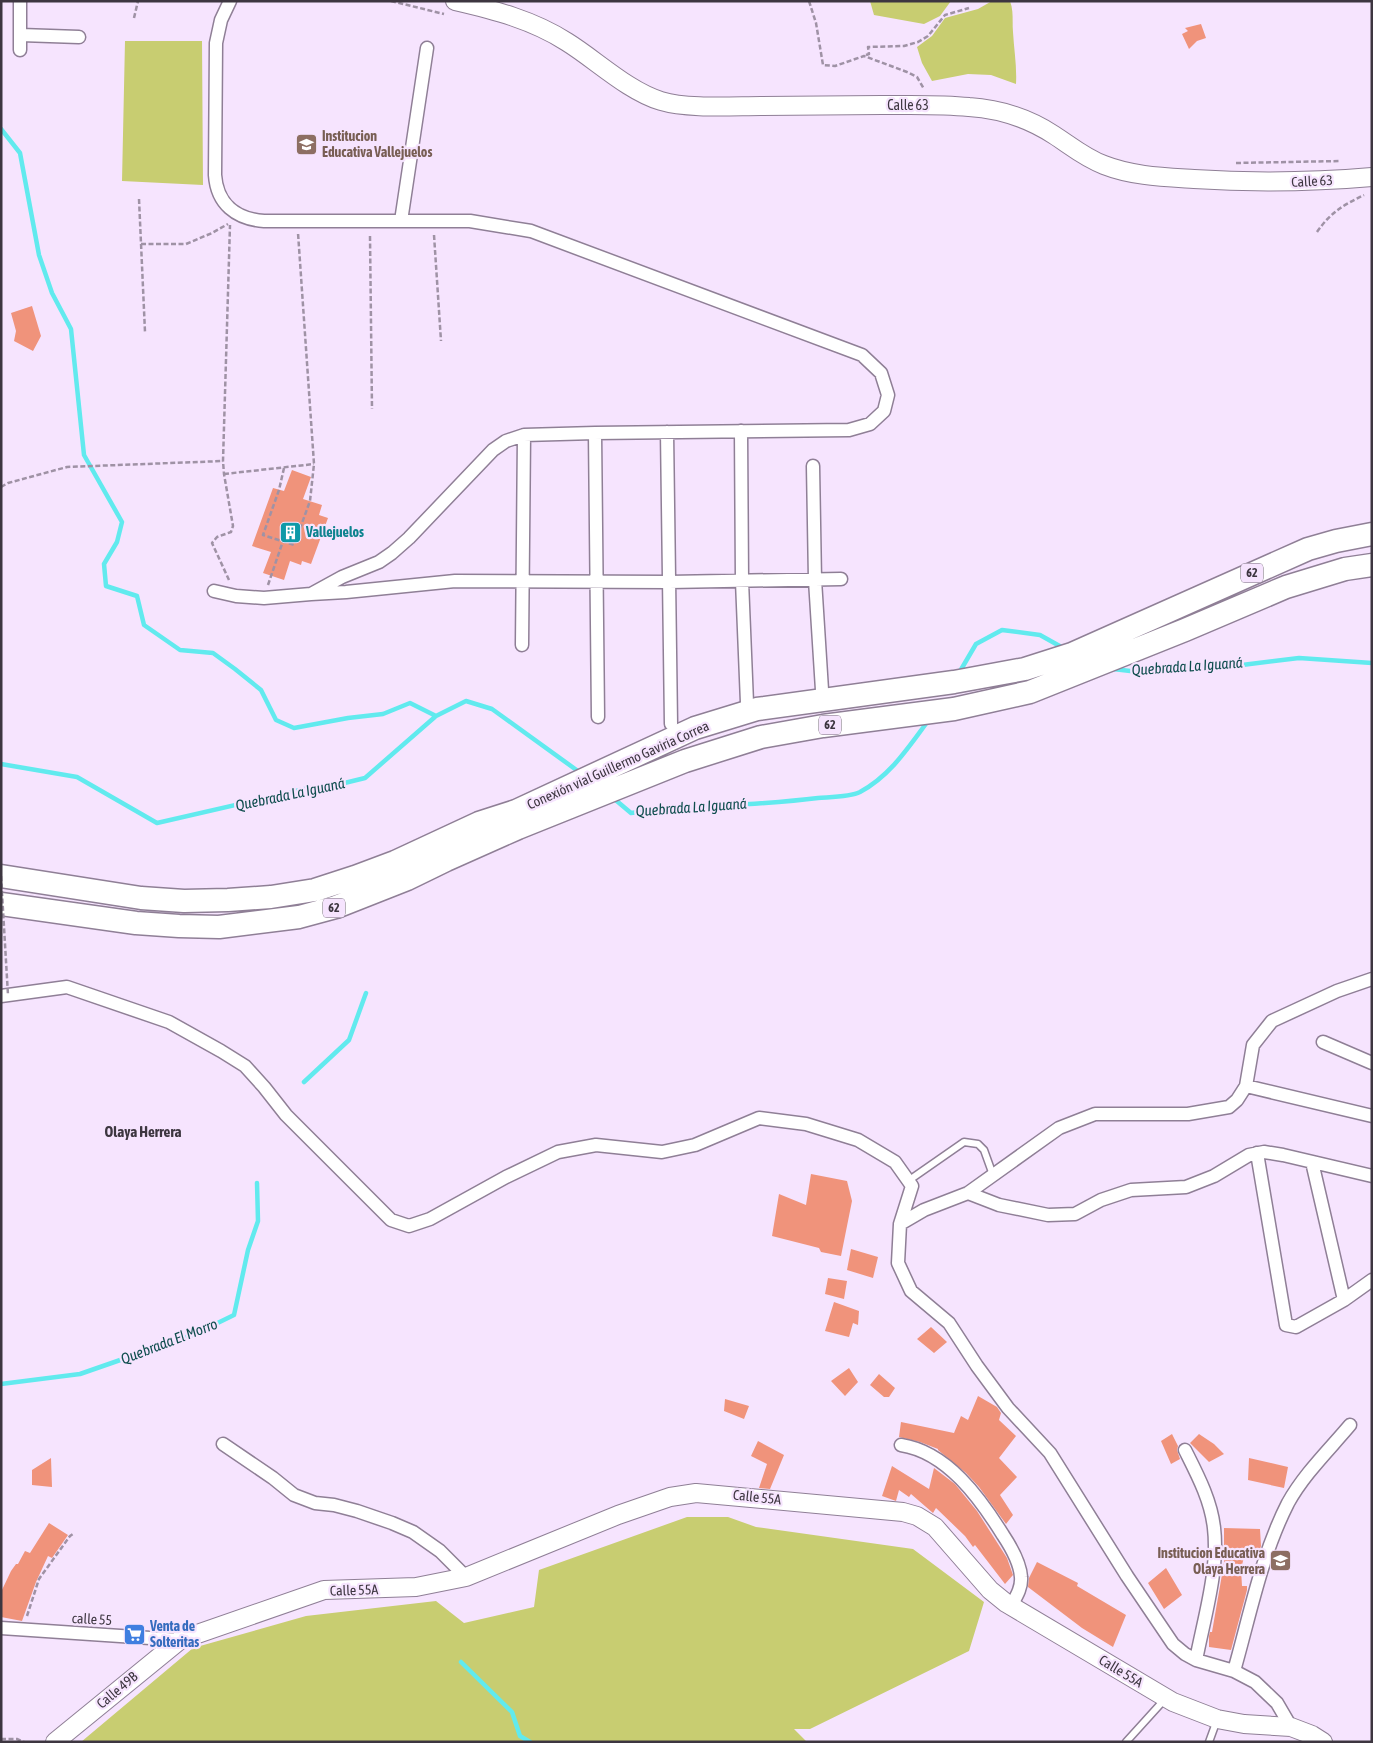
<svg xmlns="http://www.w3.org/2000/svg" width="1373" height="1743" font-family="'Asap Condensed',sans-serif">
	<rect width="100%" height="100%" fill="#f6e4fe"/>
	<path fill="#c8cd71" d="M870,1H951L940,16L924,24L874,15Z
		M992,1H1010C1014,12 1012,21 1013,32C1014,50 1017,66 1016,84L991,75L968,74L932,81L922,63L917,47L932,36L945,18L978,9Z
		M125,41H202L203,185L122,181Z
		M687,1517H728L756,1527L913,1549L984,1602L969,1651L810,1729H794L807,1742H81L193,1648L306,1616L436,1601L464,1623L534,1607L539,1570Z"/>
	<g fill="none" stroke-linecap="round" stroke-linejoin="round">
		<path stroke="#61eaee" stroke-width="4.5" d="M1,129L20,153L39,255L52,293L71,329L84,455L122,522L117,542L104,564L106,586L137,596L144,625L180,650L213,653L235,669L261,690L276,720L294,728L348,718L383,714L410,703L436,716
			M1113,669L1139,672L1193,666L1242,665L1299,658L1372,663
			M959,673L976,644L1002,630L1040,635L1065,649
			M1,764L77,777L157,823L309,788L328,787L365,778L436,716L466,701L492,709L582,774
			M612,797L631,813C693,805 756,806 818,798C829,797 850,797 860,792C890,776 908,748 928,721
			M304,1082L349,1040L366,993
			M1,1384L80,1374L195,1334L234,1315L248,1250L258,1221L257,1183
			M461,1662L512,1712L520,1736L530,1742"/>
	</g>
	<path fill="#f0937b" d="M1201,24L1206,38L1197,41L1189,49L1182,34L1188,31L1185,28Z
		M32,306L41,336L33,351L14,341L16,331L11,313Z
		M292,470L311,477L303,499L322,505L319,515L328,518L311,564L302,561L301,565L290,561L284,580L263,573L271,552L252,546L273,488L284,491Z
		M811,1174L847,1181L852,1201L841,1256L821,1252L819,1248L772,1236L779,1194L806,1205Z
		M851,1249L878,1257L873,1278L847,1270Z
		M828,1278L847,1281L844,1299L825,1294Z
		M834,1302L859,1311L858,1325L853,1323L849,1337L825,1331Z
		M931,1327L947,1342L934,1353L917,1339Z
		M849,1368L858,1382L845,1396L831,1381Z
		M879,1374L895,1388L889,1397H884L870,1385Z
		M978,1396L997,1407L1001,1413L999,1420L1016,1436L999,1458L1017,1477L1000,1495L1013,1515L1006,1524L979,1487L966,1473L938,1450V1449L920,1442L899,1437L901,1422L954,1433L961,1416L968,1420Z
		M725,1399L749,1406L744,1419L724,1411Z
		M1172,1434L1178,1446L1177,1450L1180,1459L1171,1464L1161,1441Z
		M1199,1434L1214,1444L1224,1454L1209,1462L1190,1443Z
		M758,1441L784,1455L770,1489L759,1488L767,1464L751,1456Z
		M51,1458L52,1487L32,1485V1470Z
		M1249,1458L1288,1467L1284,1488L1248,1480Z
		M892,1466L929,1489L934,1468L955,1484L977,1511L1007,1558L1013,1575L1005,1584L975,1545L973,1547L965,1536L936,1508L933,1513L911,1494L909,1497L899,1490L896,1501L882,1496Z
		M49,1523L68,1535L52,1558L48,1556L36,1582L22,1621L1,1617V1592L11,1571L16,1564H18L25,1551L30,1553Z
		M1224,1528L1260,1529L1261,1546L1259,1553H1245L1241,1569L1242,1586H1247V1590L1231,1650L1209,1647V1636L1210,1632H1212L1224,1563Z
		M1037,1562L1078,1583L1077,1586L1126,1615L1113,1647L1082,1628L1028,1587L1029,1578Z
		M1166,1568L1182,1595L1164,1609L1148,1583Z"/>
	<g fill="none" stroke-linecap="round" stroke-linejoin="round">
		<defs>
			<path id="lane" d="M908,1181L964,1142L978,1144L984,1150L993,1175
				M1126,1742L1165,1699
				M1209,1742L1217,1720"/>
			<path id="street" d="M230,1L221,20L216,43L215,175C217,204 236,219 264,221H470L531,231L862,355L881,373L888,395L884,411L870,424L849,430L595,433L524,435L506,441L493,450L409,538L392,553L379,562L342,577L311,594
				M21,35L79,37
				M20,50V1
				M401,221L427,48
				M741,431L742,581L747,703
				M667,432L671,724
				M595,433L598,717
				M813,466L815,580L822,690
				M214,591L236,596L264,598L311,594L346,592L455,581L669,582L841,579
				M522,645L524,435
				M1,996L67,987L169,1022L221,1051L245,1066L264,1087L286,1115L391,1220L409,1226L430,1219L506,1177L558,1152L596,1145L662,1152L695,1145L759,1118L806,1124L858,1140L895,1162L912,1186L900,1224L898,1263L911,1291L949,1323L977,1366L1008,1408L1050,1453L1127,1576L1173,1644L1185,1654L1196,1660L1234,1671L1255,1682L1277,1703L1291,1727
				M1323,1042L1372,1063
				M1246,1086L1372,1116
				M1257,1153L1286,1325L1296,1327L1344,1300L1372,1280
				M1312,1162L1344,1300
				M968,1193L999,1205L1048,1215L1075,1214L1101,1200L1131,1190L1186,1187L1214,1176L1249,1155L1264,1152L1283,1155L1372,1176
				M900,1224L924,1210L968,1193L1059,1128L1095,1114H1188L1229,1107L1237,1100L1246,1086L1253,1045L1272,1021L1337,991L1372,979
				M223,1444L273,1478L294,1495L315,1503L334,1505L357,1511L392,1523L413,1532L440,1551L466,1577
				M901,1445C947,1452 980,1498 1003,1535C1011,1547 1020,1562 1021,1577C1022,1588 1016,1597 1011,1606
				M1185,1450C1197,1474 1211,1500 1214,1528C1219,1570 1204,1618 1196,1660
				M1,1628L180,1640
				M1234,1671C1250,1615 1261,1556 1288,1503C1304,1474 1329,1450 1350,1425"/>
			<path id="secondary" d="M455,1C494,10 533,20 567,42C596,60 628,91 661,101C687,109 733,106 761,106C802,106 842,105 882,105C911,105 940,104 969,107C1000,109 1028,118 1054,135C1071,146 1085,158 1104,165C1132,176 1163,177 1194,179C1254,183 1312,182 1372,177
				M55,1742L180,1640L324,1590L416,1587L466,1577L618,1515L670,1497L696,1493L903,1512L917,1516L935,1527L990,1590L1006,1603L1173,1702L1217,1719L1244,1724L1291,1727L1312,1735L1323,1742"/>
			<path id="highway" d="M1,876L141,898L184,901L228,900L271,897L315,890L355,877L395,862L479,823L516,811L695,728L757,709L954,682L1025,669L1072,654L1308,549L1336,541L1372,534
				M1,904L136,923L179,926L219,927L299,917L336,907L407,879L446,860L518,828L685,761L761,737L823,726L954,709L1030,692L1185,630L1286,587L1345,569L1372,565"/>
		</defs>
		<use href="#lane" stroke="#8f7f96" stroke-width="9"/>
		<use href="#street" stroke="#8f7f96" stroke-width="15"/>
		<use href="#secondary" stroke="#8f7f96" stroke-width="20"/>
		<use href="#highway" stroke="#8f7f96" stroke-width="25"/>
		<path stroke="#9f92a5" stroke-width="2.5" stroke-dasharray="5 2.5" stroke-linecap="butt" d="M391,1L444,14
			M809,1L816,23L823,65L835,66L864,56L907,72L917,77L924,89
			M134,18L138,1
			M866,55L869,54L868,47L904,46L918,42L928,36L945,15L969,8
			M1236,163L1340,161
			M139,199L145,332
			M1317,232C1331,212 1342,206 1364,195
			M434,235L441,341
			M370,236L372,409
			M141,244H186L212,233L228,224
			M284,468L279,490L263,535L294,545L310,501L314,464L298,233
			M224,474L314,464
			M1,487L8,483L67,467L223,461
			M229,580L212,543L217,537L231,532L233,526L224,474L223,461L230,225
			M268,585L283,541
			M27,1616L39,1579L70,1536L73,1534
			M1,1739H17L24,1742"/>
		<use href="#lane" stroke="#fff" stroke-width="6"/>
		<use href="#street" stroke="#fff" stroke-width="12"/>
		<use href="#secondary" stroke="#fff" stroke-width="18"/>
		<use href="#highway" stroke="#fff" stroke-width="22"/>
		<path stroke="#9f92a5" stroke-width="2.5" stroke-dasharray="5 2.5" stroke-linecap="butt" d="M1,876L8,995"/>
	</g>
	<defs>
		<symbol id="school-square" viewBox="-11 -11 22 22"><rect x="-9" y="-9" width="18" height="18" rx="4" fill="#8d6e63" stroke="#f6e4fe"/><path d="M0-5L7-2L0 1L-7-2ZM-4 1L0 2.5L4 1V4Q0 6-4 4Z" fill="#fff"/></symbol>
		<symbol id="building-square" viewBox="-11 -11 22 22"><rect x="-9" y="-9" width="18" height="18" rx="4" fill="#0f9aa8" stroke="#f6e4fe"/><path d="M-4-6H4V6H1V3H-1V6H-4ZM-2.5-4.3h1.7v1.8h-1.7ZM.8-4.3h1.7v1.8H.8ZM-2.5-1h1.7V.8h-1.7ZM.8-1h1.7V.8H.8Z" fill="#fff"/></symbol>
		<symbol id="supermarket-square" viewBox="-11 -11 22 22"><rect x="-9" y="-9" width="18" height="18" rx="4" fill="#3f7fe0" stroke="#f6e4fe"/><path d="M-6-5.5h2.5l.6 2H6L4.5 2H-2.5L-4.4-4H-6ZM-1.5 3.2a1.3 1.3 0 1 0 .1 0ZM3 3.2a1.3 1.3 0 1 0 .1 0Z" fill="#fff"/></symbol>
	</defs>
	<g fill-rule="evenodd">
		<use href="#school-square" x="294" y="132" width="25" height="25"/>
		<use href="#building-square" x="278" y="520" width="25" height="25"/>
		<use href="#school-square" x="1268" y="1548" width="25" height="25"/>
		<use href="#supermarket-square" x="122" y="1622" width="25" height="25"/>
	</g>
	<g text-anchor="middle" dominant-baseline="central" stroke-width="4.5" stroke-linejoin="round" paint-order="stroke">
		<g fill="#f6e4fe" stroke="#746a79" stroke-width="1">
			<rect x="1241" y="563.5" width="22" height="19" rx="4"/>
			<rect x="819" y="715.5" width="22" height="19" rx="4"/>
			<rect x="323" y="898.5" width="22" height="19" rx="4"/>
		</g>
		<g font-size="12" font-weight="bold" fill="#3d3640">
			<text x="1252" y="573">62</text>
			<text x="830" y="725">62</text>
			<text x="334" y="908">62</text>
		</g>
		<g font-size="14" fill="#3d3640" stroke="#f6e4fe">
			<text x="908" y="105">Calle 63</text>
			<text transform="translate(1312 181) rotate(-3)">Calle 63</text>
			<text transform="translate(618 765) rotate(-24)">Conexión vial Guillermo Gaviria Correa</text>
			<text transform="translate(757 1497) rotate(6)">Calle 55A</text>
			<text transform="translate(354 1590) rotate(-2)">Calle 55A</text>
			<text transform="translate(92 1619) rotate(3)">calle 55</text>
			<text transform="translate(1121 1671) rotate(31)">Calle 55A</text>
			<text transform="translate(117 1690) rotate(-40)">Calle 49B</text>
		</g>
		<g font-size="14" font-weight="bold" fill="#785e54" stroke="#f6e4fe" text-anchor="start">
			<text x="322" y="136">Institucion<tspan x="322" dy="16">Educativa Vallejuelos</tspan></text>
			<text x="1265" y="1553" text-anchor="end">Institucion Educativa<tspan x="1265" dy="16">Olaya Herrera</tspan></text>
		</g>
		<g font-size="14" font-weight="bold" fill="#0d838f" stroke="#f6e4fe" text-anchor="start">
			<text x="306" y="532">Vallejuelos</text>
		</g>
		<g font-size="14" font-weight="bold" fill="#366cbe" stroke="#f6e4fe" text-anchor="start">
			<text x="150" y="1626">Venta de<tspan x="150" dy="16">Solteritas</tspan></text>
		</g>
		<g font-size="15" font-style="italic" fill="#0f4d4e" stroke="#f6e4fe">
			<text transform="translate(1187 666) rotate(-4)">Quebrada La Iguaná</text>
			<text transform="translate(290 794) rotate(-12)">Quebrada La Iguaná</text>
			<text transform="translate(691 807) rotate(-4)">Quebrada La Iguaná</text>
			<text transform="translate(169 1341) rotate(-21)">Quebrada El Morro</text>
		</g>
		<g font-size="15" font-weight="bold" fill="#3d3640" stroke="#f6e4fe">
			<text x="143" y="1131">Olaya Herrera</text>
		</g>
	</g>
	<rect width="1373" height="1743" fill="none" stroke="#3d3640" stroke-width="5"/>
</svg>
